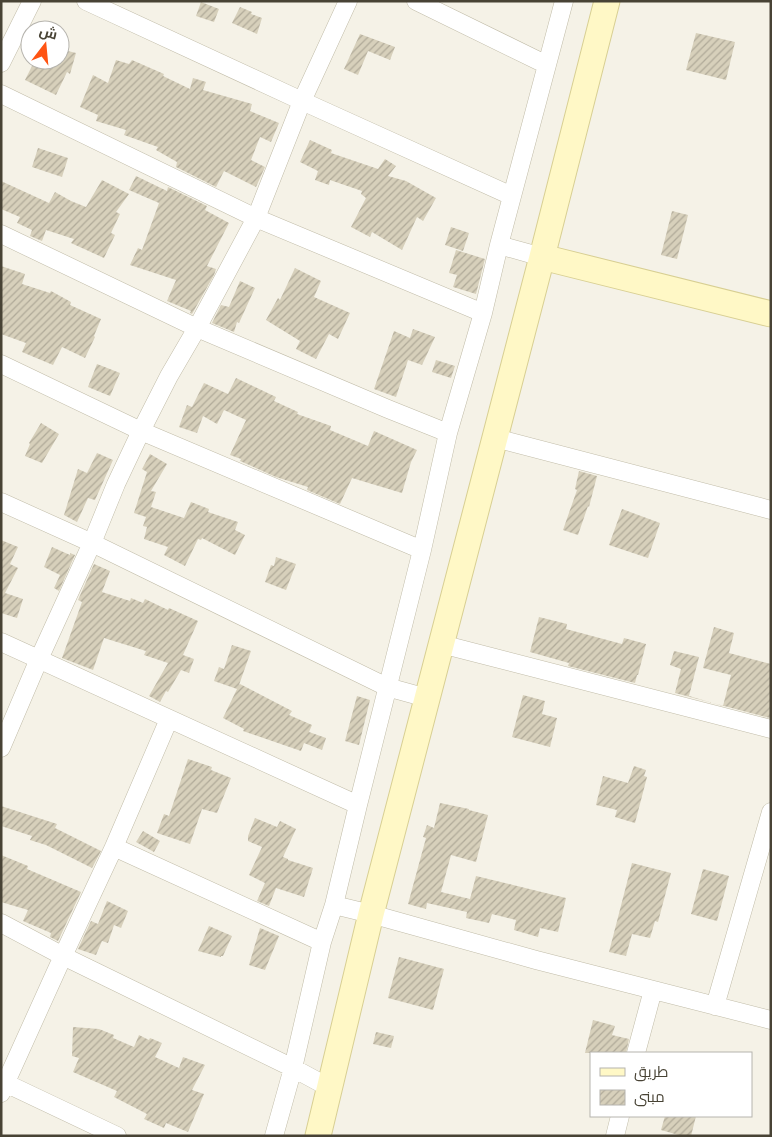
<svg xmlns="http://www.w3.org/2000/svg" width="772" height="1137" font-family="Jost,Cairo,sans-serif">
	<defs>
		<pattern id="building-hatch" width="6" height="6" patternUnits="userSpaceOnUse" patternTransform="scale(1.25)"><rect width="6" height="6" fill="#d7d0bb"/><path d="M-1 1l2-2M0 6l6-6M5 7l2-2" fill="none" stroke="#b0aa99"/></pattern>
	</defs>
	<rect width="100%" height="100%" fill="#f5f2e7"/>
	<path fill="url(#building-hatch)" d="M201,2L219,9L214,22L196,16Z
		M240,7L252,12L251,14L262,18L257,34L232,23Z
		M696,33L735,42L726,80L686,70Z
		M360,34L395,47L390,60L368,51L358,75L344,69Z
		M60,49L76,53L70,74L67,72L56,95L25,80L35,60L50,68L52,60H60Z
		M116,60L129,64L132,60L164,74L163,76L190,89L193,78L206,82L203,90L252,104L250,111L279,123L271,142L260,137L251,160L265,167L256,187L224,171L216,187L176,167L177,162L156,150L158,147L124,135L126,130L96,121L98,115L80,107L93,75L108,83Z
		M310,140L332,150L331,153L378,169L385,159L396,166L388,176L406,181L436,198L423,221L417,217L402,250L372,232L370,237L351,227L366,198L361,194L362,191L330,180L329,185L315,180L318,171L300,162Z
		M38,148L68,158L62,177L32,167Z
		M136,176L167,191L168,187L207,206L205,210L229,223L207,266L216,269L214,275L192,314L190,313L191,311L167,301L176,280L130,265L138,248L142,250L159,203L129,190Z
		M102,180L129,194L116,212L120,214L111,233L115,235L104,258L71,243L74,239L46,230L42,241L30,236L32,230L17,223L20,217L1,209V181L49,203L55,192L71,201L86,207Z
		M672,211L688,215L677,259L661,255Z
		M451,227L469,233L463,251L445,245Z
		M456,250L485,259L476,294L453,287L457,275L449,273Z
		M1,266L25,274L22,284L50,293L51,291L71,302L70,305L101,319L94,336L95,337L85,358L62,347L53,365L22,352L26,343L1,334Z
		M295,268L321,281L314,297L350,313L338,339L329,334L316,359L296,349L300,341L266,320L278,298L280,300Z
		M240,281L255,288L239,323L237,322L234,332L212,323L221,305L229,307Z
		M413,329L435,337L422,365L408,360L396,397L374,389L394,331L410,338Z
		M436,360L455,366L451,378L432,372Z
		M97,364L120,373L110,396L88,387Z
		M236,378L276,397L274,401L298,412L297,414L331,426L330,430L368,446L374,431L417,450L411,462L402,493L352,478L340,504L307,490L308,487L276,477L240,461L241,459L230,455L246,420L224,410L217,424L203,416L197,433L179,427L187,405L192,407L204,383L228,394Z
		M41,423L59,434L42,463L25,456L30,444L29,443Z
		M97,453L113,460L95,500L88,498L77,522L64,515L78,469L87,473Z
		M150,454L167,464L151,491L156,492L151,507L184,518L191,502L209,509L208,512L238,522L235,530L245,535L235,555L202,538L201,540L198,539L185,566L164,555L168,547L144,539L147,527L143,526L146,517L134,513L147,472L142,469Z
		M579,471L597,476L589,507L588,506L578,535L563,530L577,490L575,489Z
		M622,509L660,523L648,558L609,545Z
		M1,540L18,547L10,564L18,568L5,593L23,599L17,618L1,613Z
		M52,547L70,555V553L75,555L59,591L54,588L60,575L44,567Z
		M276,557L296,564L286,590L265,582L271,565L274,566Z
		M94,564L110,571L102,592L130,601L131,598L143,603L145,599L168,610L169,608L198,621L183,655L194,659L189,673L181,670L168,692L166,691L160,702L149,696L168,663L144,655L146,651L104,638L93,670L62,658L82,602L78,600Z
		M539,617L567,624L566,629L622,644L624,638L646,644L638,675H637L635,683L568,666L569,663L530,652Z
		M714,627L734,633L729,653L771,664V714L770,718L675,693L681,669L670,665L674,651L699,657L689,696L723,706L731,675L703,668Z
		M232,645L251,651L239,685L240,684L292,711L289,715L312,725L309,732L326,738L322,750L304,743L301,751L243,731L244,729L223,718L237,689L214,681L219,667L224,669Z
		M523,695L545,701L542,714L557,718L550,747L512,737Z
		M357,696L370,700L359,745L345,741Z
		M188,759L212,767L211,770L231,778L217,813L202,809L190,844L157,833L164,814L169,816Z
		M634,766L646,770L644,776L647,777L635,823L615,817L617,810L596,805L603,776L628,783Z
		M440,803L469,809V810L488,815L476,862L451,855L441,892L470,899L476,876L566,898L558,932L540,928L538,937L514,930L516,920L492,914L489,923L466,918L467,912L427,903L426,909L408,904L426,838L423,837L427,825L434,828Z
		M1,806L57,824L55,828L101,851L92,868L46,845L30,840L32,836L1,826Z
		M255,818L277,827L280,821L296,829L283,857L288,859V860L313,868L304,897L276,888L269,906L257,901L265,883L249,875L262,847L248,841V836Z
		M143,831L160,841L154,852L136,842Z
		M1,855L28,866L27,869L81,892L58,941L50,937L51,933L23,921L28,910L1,902Z
		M632,863L671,873L658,922L655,921L650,938L632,934L626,956L609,952Z
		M703,869L729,876L717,921L691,914Z
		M107,901L128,911L121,928L114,925L108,943L102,941L96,955L78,949L91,921L98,924Z
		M209,926L232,936L223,956H221V957L198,951Z
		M260,928L279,936L265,970L249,965Z
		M399,957L444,969L433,1010L388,998Z
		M593,1020L615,1026L612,1035L629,1039L626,1053H585Z
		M73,1027L99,1029L114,1035L113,1038L134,1047L139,1035L149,1040L150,1038L162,1043L155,1057L179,1068L183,1057L205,1065L192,1090L204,1094L188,1132L166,1123L164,1128L144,1119L147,1114L114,1097L117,1091L73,1072L79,1058L72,1056Z
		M376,1032L394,1036L391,1048L373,1044Z
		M665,1116H696L691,1136H682L661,1130Z"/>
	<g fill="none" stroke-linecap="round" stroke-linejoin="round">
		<defs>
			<path id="street" d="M86,1L302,101L512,196
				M416,1L547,65
				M1,63L32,1
				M1,94L256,218L483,313
				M1,234L197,328L388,409L448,433
				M499,245L542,257
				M1,364L141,431L422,550
				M495,438L771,510
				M1,502L92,543L387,687L427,698
				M1,642L358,805
				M441,644L771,729
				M1,748L39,659L92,543L116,484L141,431L169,376L197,328L256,218L302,101L348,1
				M114,847L322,942
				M334,905L371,914L536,960L771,1020
				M1,923L63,956L293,1068L330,1088
				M715,1006L771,812
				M636,1053L653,990
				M1,1081L117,1136
				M1,1093L63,956L114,847L169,719
				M274,1136L293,1068L322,942L334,905L358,805L422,550L448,433L483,313L499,245L564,1
				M615,1136L620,1116"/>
			<path id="secondary" d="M542,257L771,314
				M318,1136L371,914L542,257L607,1"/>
		</defs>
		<use href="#street" stroke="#c1bca8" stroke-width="19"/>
		<use href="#secondary" stroke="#d8cf93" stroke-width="27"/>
		<use href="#street" stroke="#fff" stroke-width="18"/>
		<use href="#secondary" stroke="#fff8c6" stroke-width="25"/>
	</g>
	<rect width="772" height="1137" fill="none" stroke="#484335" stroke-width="5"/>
	<rect x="590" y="1052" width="162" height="65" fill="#ffffff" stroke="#b6b4ae"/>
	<rect x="600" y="1068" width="25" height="8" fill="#fff8c6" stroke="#b6b4ae"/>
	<text x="634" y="1077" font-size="15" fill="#484335">طريق</text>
	<rect x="600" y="1090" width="25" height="15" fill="url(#building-hatch)" stroke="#b6b4ae"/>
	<text x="634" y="1102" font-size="15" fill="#484335">مبنى</text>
	<g transform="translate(45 45) rotate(16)"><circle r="24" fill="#ffffff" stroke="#b6b4ae"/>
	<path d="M0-4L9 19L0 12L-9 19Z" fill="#ff5413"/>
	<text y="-8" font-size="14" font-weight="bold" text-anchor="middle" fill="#484335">ش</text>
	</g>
</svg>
